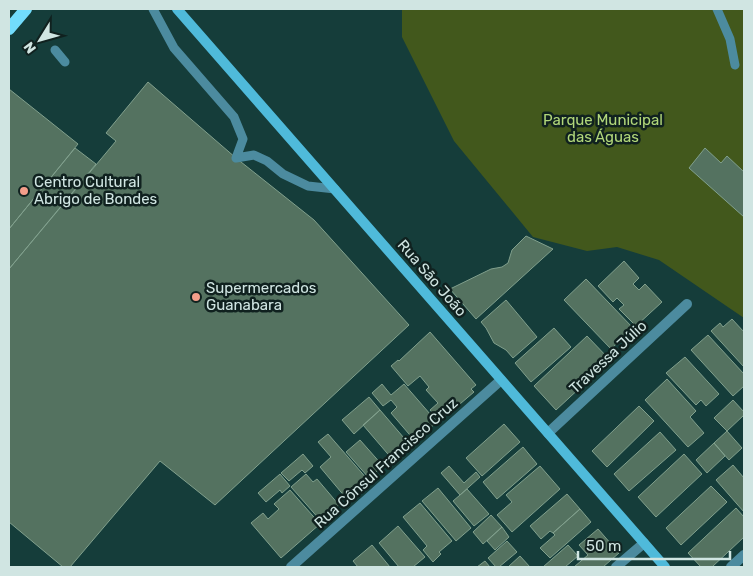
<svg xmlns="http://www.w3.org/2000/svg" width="753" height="576" font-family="Rubik,sans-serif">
	<rect width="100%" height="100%" fill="#153d3a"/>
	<path fill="#42581c" d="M402,9H744V318L659,260L617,247L587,251L533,237L454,141L402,37Z"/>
	<path fill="#547260" stroke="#81a08d" d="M148,82L236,158L314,220L409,325L215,505L160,461L70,567H63L9,522V269L116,141L106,133Z
		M9,89L78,144L9,229Z
		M75,148L96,164L9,269V229Z
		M705,148L721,163L727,156L744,172V217L689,168Z
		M526,236L553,249L476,319L450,289L491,269L502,267L508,263L512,250Z
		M624,261L639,278L633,284L639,290L645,284L662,302L636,326L619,309L624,305L617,298L613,302L598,286Z
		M586,279L633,328L611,349L564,300Z
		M506,300L537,337L513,358L506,350L494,343L486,328L481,322Z
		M732,319L744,332V367L711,331L720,323L723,327Z
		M554,328L571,347L531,382L515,363Z
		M430,332L476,385L471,389L474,392L440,421L430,410L438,403L426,390L429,387L420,376L408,386L391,366L398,360L399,361Z
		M708,335L744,374V386L733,396L691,350Z
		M587,336L610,360L556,410L534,386Z
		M685,357L719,394L706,406L701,400L696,405L666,373Z
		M667,379L696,411L690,417L704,433L688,447L645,400Z
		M382,384L391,395L404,384L437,422L415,441L391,413L397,407L391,400L383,406L372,393Z
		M369,397L380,410L354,434L342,420Z
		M733,400L744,412V415L727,431L714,418Z
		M639,406L654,421L607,467L592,451Z
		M380,410L410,445L393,460L363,425Z
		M504,424L520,442L482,476L466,458Z
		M727,431L742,448L729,460L714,443Z
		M660,432L676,450L629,491L614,474Z
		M328,434L368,480L346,498L320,467L331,457L318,442Z
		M360,440L383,466L369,478L346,452Z
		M714,443L725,456L707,473L696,460Z
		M523,447L537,464L497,499L483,482Z
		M303,454L313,466L305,473L302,470L289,481L281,473Z
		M684,454L702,474L656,517L638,497Z
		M733,465L744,478V512L716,480Z
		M449,466L464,483L476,472L480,477L460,495L441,473Z
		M540,466L560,489L512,532L497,515L512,502L506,495Z
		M280,474L290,486L282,493L280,490L266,502L258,493Z
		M306,474L313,482L317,479L339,505L321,521L291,487Z
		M711,486L727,502L681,545L666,528Z
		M438,488L471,528L456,541L422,501Z
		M467,489L489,514L474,526L453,501Z
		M290,490L320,524L281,558L251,523L263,513L268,519L279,509L274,504Z
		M567,494L580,509L553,533L550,531L541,539L530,526Z
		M420,503L452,541L439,552L441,554L433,562L423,550L427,546L403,517Z
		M736,508L744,517V537L712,567H701L688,553Z
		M580,509L591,522L550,558L540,548L555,535L553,533Z
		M491,515L502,527L483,544L473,532Z
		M398,526L425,557L413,567H399L379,543Z
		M502,527L509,537L495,550L487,541Z
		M598,529L619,553L603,567H574L588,555L579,545Z
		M507,541L517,552L499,567H496L488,558Z
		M372,545L390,567H358L353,561Z
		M568,545L578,556L565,567H543Z
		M520,556L530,567H508Z
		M485,561L490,567H477Z"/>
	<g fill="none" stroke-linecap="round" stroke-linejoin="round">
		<path stroke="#4c8b9f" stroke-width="9" d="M153,9L174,48L234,117L243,139L236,158
			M717,9L730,39L735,65
			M55,50L65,62
			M236,158L254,155L267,161L283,174L308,186L335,189"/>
		<path stroke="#4c8b9f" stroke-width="10" d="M548,433L687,304
			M291,567L501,380
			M616,567L644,543
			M731,567L744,555"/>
		<path stroke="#4fbada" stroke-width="10" d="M177,9L665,567"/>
		<path stroke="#72dcfc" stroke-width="12" d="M9,29L26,9"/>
	</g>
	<g fill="#f49e8a" stroke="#10211f" stroke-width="2">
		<circle cx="24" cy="191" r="5"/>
		<circle cx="196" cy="297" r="5"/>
	</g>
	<g text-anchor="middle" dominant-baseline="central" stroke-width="5" stroke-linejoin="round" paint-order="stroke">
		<g font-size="15" fill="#b1d77a" stroke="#10211f">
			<text x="603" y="120">Parque Municipal<tspan x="603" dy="17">das Águas</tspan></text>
		</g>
		<g font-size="15" fill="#d0e5e2" stroke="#10211f" text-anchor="start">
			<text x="34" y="182">Centro Cultural<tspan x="34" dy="17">Abrigo de Bondes</tspan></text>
			<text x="206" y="288">Supermercados<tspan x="206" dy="17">Guanabara</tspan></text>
		</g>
		<g font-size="15" fill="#d0e5e2" stroke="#10211f">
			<text transform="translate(432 278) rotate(49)">Rua São João</text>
			<text transform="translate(608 357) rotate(-43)">Travessa Júlio</text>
			<text transform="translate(386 463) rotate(-42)">Rua Cônsul Francisco Cruz</text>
		</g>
	</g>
	<rect width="753" height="576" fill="none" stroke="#d0e5e2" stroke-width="20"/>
	<g transform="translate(40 40) rotate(233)" stroke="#10211f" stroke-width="4" paint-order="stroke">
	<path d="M0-4L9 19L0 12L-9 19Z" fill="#d0e5e2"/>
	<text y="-8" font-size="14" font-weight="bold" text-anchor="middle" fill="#d0e5e2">N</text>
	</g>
	<path d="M578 551v8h152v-8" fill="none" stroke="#d0e5e2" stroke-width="2.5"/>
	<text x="586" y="551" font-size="15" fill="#d0e5e2" stroke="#10211f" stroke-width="4" paint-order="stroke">50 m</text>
</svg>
